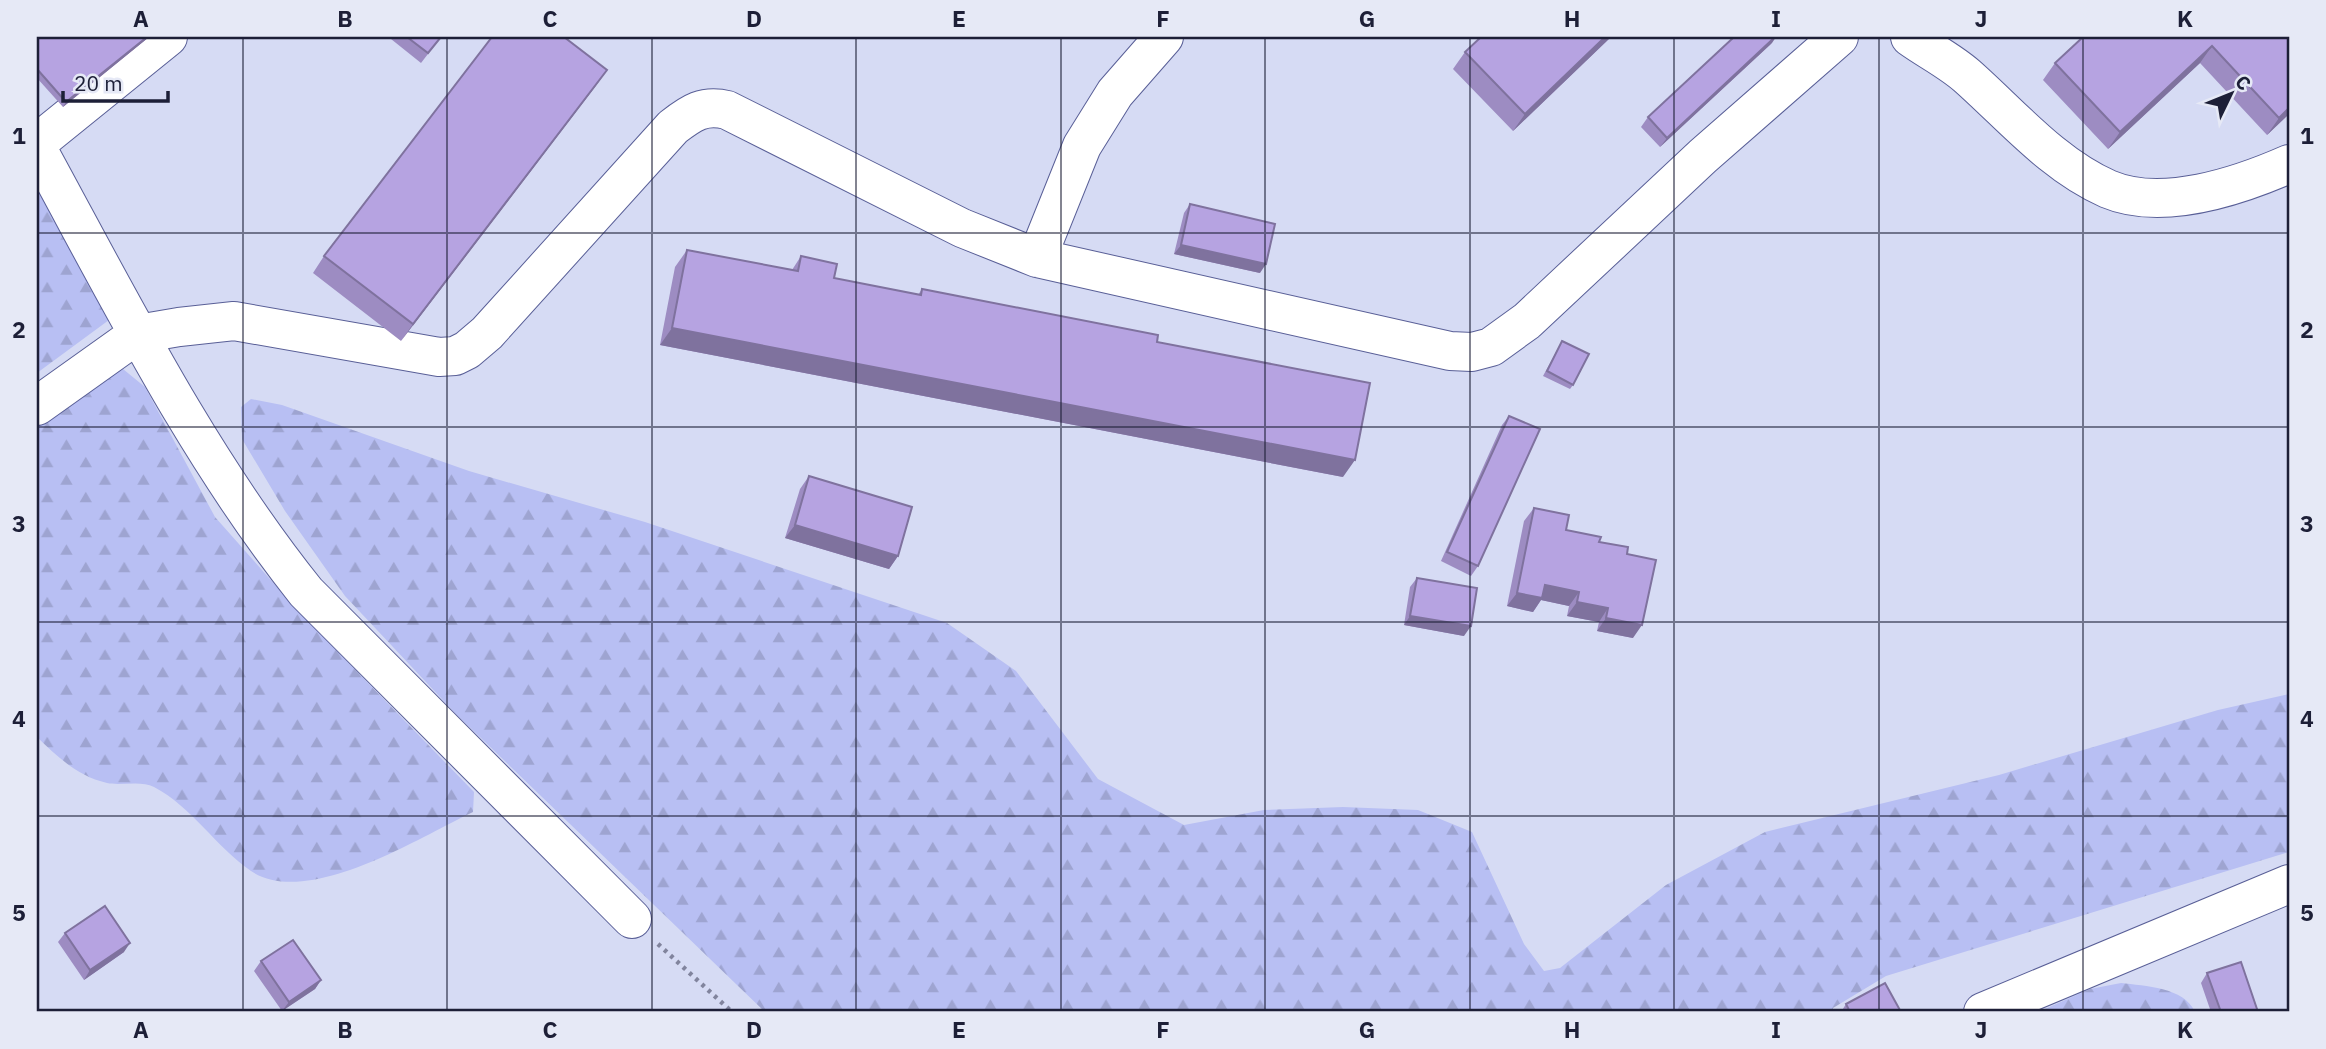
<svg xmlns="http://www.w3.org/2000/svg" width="2326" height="1049" font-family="'IBM Plex Sans',sans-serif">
	<defs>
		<pattern id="forest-firs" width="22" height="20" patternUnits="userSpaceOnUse" patternTransform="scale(1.75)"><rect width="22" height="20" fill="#b8bff3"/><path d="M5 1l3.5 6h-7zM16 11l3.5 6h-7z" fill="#9ea4d1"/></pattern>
	</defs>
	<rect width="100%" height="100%" fill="#d6dbf4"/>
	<path fill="url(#forest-firs)" d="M37,188L109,320L37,373Z
		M123,369L145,387L215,517L299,612L474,792L473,812C420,837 307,909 251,871C216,847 192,807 154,787C141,780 121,786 107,783C77,776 58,757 37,737V427L108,372Z
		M251,399L282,405L469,471L645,522L947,623L1016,671L1098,779L1184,825L1264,810L1343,807L1418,810L1472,832L1524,944L1544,971L1560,968L1666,885L1765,832L1999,775L2218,710L2289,694V852L1886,976L1833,1008V1012H765L456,714L345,596L285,511L242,439L241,407Z
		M2121,983C2145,986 2184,987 2195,1012H2038L2090,989Z"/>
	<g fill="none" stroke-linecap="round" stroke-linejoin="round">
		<defs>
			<path id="minor" d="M1910,37C1928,50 1950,61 1967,76C2011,115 2053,165 2108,189C2162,212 2239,186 2289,164
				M37,143L168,37
				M37,148C120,300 197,456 306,592L632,919
				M1037,258L1082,146L1115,93L1164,37
				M37,406L138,334L179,327L234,321L439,357L455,356L467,350L487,333L673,127C691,113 704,104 727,110L962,228L1037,258L1450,351L1472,352L1491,347L1527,321L1703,156L1839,37
				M1983,1012L2289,884"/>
		</defs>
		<use href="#minor" stroke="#595f97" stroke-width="40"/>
		<path stroke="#81849d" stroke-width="4.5" stroke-dasharray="3.5 5" stroke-linecap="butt" d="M658,944L732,1012"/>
		<use href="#minor" stroke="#fff" stroke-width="38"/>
	</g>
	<path fill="#9d8cc2" d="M37,37H149L63,107L37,78Z
		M393,37H441L421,63L391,39Z
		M1481,37H1611L1513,131L1453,69L1465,52Z
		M2289,37V114L2267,135L2200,63L2108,149L2043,80L2055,63Z
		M1772,43L1660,147L1641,127L1648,117Z
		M607,70L401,341L313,273L324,256Z
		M1190,204L1260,273L1174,254L1184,213Z
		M687,250L792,270L801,256L834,278L918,295L922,289L1157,342L1343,477L660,345L675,267Z
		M1562,341L1573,385L1570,389L1543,376Z
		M1509,416L1478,566L1471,576L1441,561L1502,425Z
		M809,476L898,556L889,569L785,538L800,489Z
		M1534,508L1566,530L1627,554L1633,638L1597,631L1599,622L1567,616L1569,606L1541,600L1533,612L1507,606L1524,521Z
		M1417,578L1464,636L1404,625L1410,587Z
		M65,933L124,952L84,980L58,942Z
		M261,961L321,980L315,989L282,1011L254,971Z
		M2207,973L2258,1012H2211L2201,983Z
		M1846,1004L1901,1012H1841Z"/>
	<path fill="#7f729e" d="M147,37H149L63,107L66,102Z
		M1605,37H1611L1513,131L1525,114Z
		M1775,37H1776L1772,43L1660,147L1667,138Z
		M2212,46L2200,63L2108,149L2120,132Z
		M607,70L595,87L401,341L413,324Z
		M2289,108V114L2267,135L2279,118Z
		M1181,245L1266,264L1260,273L1174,254Z
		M672,328L1355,460L1343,477L660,345Z
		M795,525L898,556L889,569L785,538Z
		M1545,585L1579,592L1569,606L1541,600L1533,612L1507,606L1517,593Z
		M1577,602L1608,608L1599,622L1567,616Z
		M1410,616L1471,626L1464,636L1404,625Z
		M1606,618L1642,625L1633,638L1597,631Z
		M130,943L124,952L84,980L90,970Z
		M321,980L315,989L282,1011L289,1002Z"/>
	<path fill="#b6a3e1" stroke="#7f729e" stroke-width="2" d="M37,37H147L66,102L37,69Z
		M407,37H441L428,53Z
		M492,37H564L607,70L413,324L324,256Z
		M1481,37H1605L1525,114L1465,52Z
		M1734,37H1775L1667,138L1648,117Z
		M2083,37H2289V108L2279,118L2212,46L2120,132L2055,63Z
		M1190,204L1275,224L1266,264L1181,245Z
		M687,250L798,271L801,256L837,264L834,278L921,295L922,289L1158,335L1157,342L1370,383L1355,460L672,328Z
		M1562,341L1589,354L1573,385L1547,371Z
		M1509,416L1540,429L1478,566L1447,552Z
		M809,476L912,507L898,556L795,525Z
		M1534,508L1569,515L1566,530L1601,537L1599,542L1628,547L1627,554L1656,560L1642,625L1606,618L1608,608L1577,602L1579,592L1545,585L1542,598L1517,593Z
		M1417,578L1477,588L1471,626L1410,616Z
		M105,906L130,943L90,970L65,933Z
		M293,940L321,980L289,1002L261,961Z
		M2241,962L2258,1012H2221L2207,973Z
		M1885,983L1901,1012H1850L1846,1004Z"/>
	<path fill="none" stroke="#1d1f37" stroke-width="2" stroke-opacity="0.55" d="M243,37V1012M447,37V1012M652,37V1012M856,37V1012M1061,37V1012M1265,37V1012M1470,37V1012M1674,37V1012M1879,37V1012M2083,37V1012M37,233H2289M37,427H2289M37,622H2289M37,816H2289"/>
	<rect width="2326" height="1049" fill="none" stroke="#e6e9f6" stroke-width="77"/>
	<g transform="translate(2231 94) rotate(47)" stroke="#e6e9f6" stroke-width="5" paint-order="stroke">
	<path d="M0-5L12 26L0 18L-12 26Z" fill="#1d1f37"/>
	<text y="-10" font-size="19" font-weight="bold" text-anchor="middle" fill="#1d1f37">С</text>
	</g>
	<path d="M63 91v10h105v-10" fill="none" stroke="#1d1f37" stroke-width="3.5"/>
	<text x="74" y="91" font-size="21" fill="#1d1f37" stroke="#e6e9f6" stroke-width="5" paint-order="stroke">20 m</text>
	<rect x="38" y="38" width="2250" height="972" fill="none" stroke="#1d1f37" stroke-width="2.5"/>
	<g font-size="23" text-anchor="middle" font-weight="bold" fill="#1d1f37">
		<text x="141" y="27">A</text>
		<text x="345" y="27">B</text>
		<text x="550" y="27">C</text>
		<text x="754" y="27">D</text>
		<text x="959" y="27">E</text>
		<text x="1163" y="27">F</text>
		<text x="1367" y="27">G</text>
		<text x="1572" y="27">H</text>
		<text x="1776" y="27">I</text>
		<text x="1981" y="27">J</text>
		<text x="2185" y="27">K</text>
		<text x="19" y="144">1</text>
		<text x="2307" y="144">1</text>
		<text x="19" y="338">2</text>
		<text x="2307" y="338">2</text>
		<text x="19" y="532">3</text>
		<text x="2307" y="532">3</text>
		<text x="19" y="727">4</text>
		<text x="2307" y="727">4</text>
		<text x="19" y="921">5</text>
		<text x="2307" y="921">5</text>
		<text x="141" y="1038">A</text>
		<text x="345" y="1038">B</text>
		<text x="550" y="1038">C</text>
		<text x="754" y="1038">D</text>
		<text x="959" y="1038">E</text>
		<text x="1163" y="1038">F</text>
		<text x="1367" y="1038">G</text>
		<text x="1572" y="1038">H</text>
		<text x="1776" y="1038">I</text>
		<text x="1981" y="1038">J</text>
		<text x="2185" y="1038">K</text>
	</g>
</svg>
